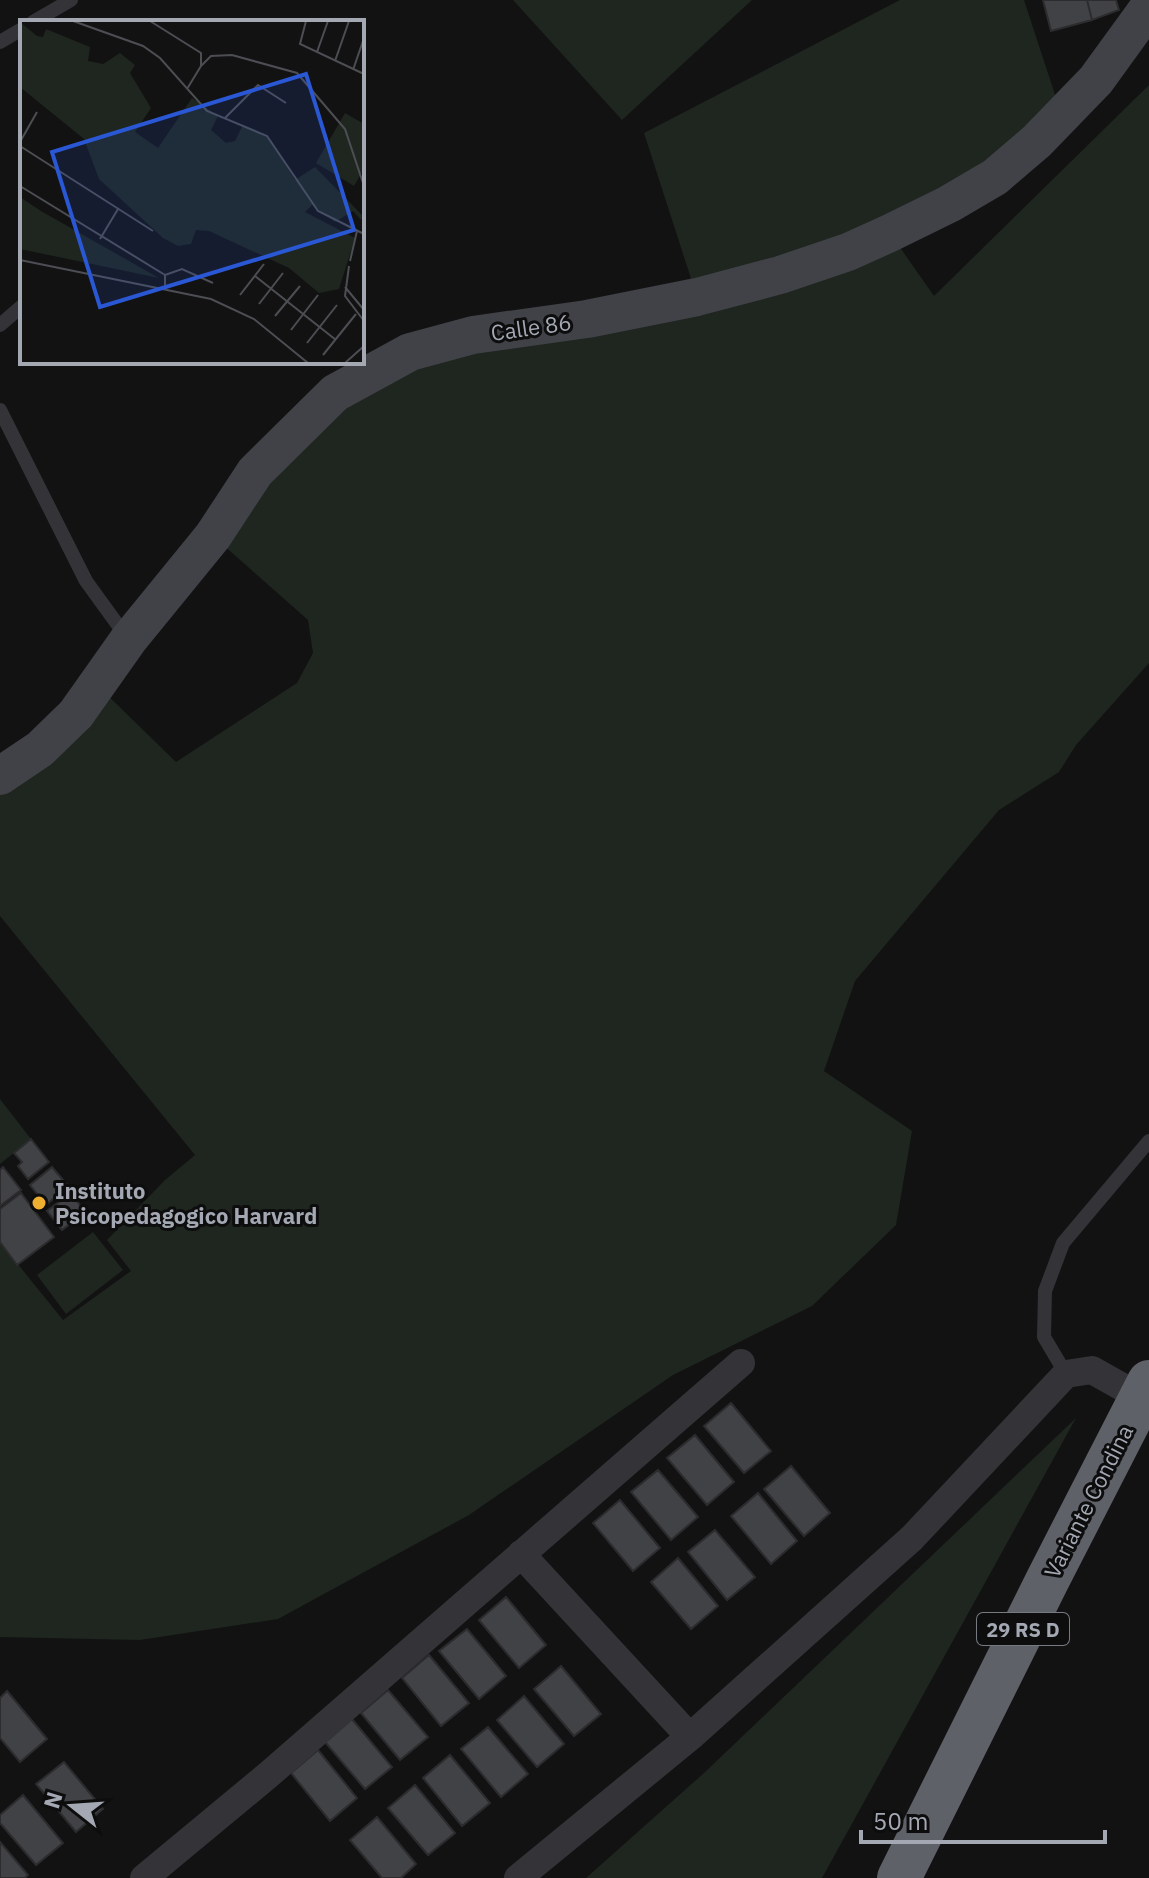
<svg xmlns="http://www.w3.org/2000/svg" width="1149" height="1878" font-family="'IBM Plex Sans',sans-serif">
	<rect width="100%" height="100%" fill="#121213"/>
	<path fill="#1e261f" d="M513,0H752L622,120Z
		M900,0H1024L1061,113L890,233L934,296L1149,85V663L1076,745L1059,772L999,810L855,981L824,1071L912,1131L896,1225L812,1306L673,1375L469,1515L278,1619L140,1640L0,1637V1242L63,1320L131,1271L107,1240L165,1180L195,1155L0,916V774L97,685L176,762L297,683L313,653L308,620L213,536L362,378L696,294L644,133Z
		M0,1099L31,1139L0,1164Z
		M93,1232L123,1270L66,1314L37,1275Z
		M1076,1418L822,1878H586L704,1773Z"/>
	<path fill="#414246" stroke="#2c2c2f" stroke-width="2" d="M1043,0H1087L1092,20L1051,31Z
		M1087,0H1116L1119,10L1092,20Z
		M31,1139L49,1162L28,1179L18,1166L22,1162L14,1153Z
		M3,1167L21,1190L0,1206V1170Z
		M52,1167L68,1186L46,1205L30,1185Z
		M21,1193L54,1237L17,1265L0,1242V1209Z
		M71,1193L85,1212L62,1230L47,1211Z
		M731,1403L771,1451L744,1473L704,1426Z
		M695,1435L734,1482L707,1505L667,1458Z
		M791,1466L830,1513L804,1536L764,1489Z
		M658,1470L698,1517L671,1540L631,1492Z
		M758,1493L797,1541L771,1564L731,1516Z
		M620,1500L660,1548L633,1571L593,1523Z
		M715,1530L755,1577L727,1600L688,1552Z
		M678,1558L718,1606L691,1629L651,1582Z
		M506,1597L546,1645L519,1668L479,1620Z
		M467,1629L506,1676L479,1699L439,1651Z
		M429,1655L469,1703L441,1726L402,1678Z
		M561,1666L601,1714L574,1736L534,1689Z
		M388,1690L428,1737L400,1760L361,1713Z
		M7,1691L47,1739L20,1762L0,1738V1698Z
		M524,1696L564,1744L537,1767L497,1720Z
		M352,1719L392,1767L365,1789L325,1742Z
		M488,1727L528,1774L501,1797L461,1749Z
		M318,1750L357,1798L330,1821L291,1773Z
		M450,1755L490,1803L462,1826L423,1778Z
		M64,1762L103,1809L76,1832L36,1784Z
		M415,1785L455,1833L428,1855L388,1808Z
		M23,1795L63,1843L36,1865L0,1823V1815Z
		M377,1817L416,1864L401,1878H382L350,1840Z
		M0,1842L28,1875L25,1878H0Z"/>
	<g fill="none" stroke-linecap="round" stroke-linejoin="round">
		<path stroke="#333338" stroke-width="14" d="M33,22L71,0
			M0,42L22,29
			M0,325L22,306
			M0,410L86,581L128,639
			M1066,1374L1044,1337L1045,1291L1063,1243L1149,1141"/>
		<path stroke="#333338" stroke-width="28" d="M521,1554L690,1737
			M144,1878L267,1776L741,1363
			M518,1878L690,1737L912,1538L1066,1374L1092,1370L1140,1397"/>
		<path stroke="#414248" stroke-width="38" d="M0,776L40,749L76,714L129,639L213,536L255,472L335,393L410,352L473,335L587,319L697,297L780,275L848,252L890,233L949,204L995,177L1037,141L1096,80L1149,7"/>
		<path stroke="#5f6169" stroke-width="44" d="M899,1878L1048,1579L1149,1382"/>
	</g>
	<circle fill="#eeae2f" stroke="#0d0d0e" stroke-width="3" cx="39" cy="1203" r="8"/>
	<g text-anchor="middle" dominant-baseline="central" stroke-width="6" stroke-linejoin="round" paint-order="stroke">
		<rect fill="#0d0d0e" stroke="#767a82" stroke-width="2" x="977" y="1613" width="92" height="32" rx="6"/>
		<g font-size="20" font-weight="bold" fill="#a3a8b3">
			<text x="1023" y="1629">29 RS D</text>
		</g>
		<g font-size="22" fill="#a3a8b3" stroke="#0d0d0e">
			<text transform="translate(531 327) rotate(-8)">Calle 86</text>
			<text transform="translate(1088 1501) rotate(-63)">Variante Condina</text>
		</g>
		<g font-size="22" font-weight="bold" fill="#a3a8b3" stroke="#0d0d0e" text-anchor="start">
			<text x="55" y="1190">Instituto<tspan x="55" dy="25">Psicopedagogico Harvard</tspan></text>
		</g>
	</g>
	<g transform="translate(20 20)">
		<rect width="344" height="344" fill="#121213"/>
		<path d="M0,2L17,16L23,17L26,9L70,27L68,41L83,44L100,33L115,45L110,53L131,88L115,112L138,128L172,78L198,96L191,110L206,123L215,121L223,105L250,119L275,160L295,147L343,196L341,200L333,191L315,202L292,185L285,192L335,218L319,269L299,273L269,248L189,211L176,210L171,224L158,226L143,218L79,159L64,119L0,67ZM325,93L344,104V149L334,166L296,143ZM0,177L21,191L139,258L0,229Z" fill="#1e261f"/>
		<path fill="none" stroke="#4c4e53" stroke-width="2" d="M53,1L123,26L140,38L187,91L247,116L298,191L344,214M130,1L181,33V46L167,69M286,1L280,24L344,54M297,32L308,1M315,41L329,1M181,46L191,36L212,35L277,53L325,109L344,166M333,50L344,18M205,98L238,65L266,83M0,122L17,92M0,126L133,211M0,166L145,255V266M80,219L98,189M0,240L191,279L234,299L288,343M330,241L337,211M329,246L325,276L344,301M145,255L162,249L193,263M235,256L316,320M325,267L344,290M220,275L244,244M239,284L263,253M255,296L280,266M271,310L298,275M287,323L317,285M303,335L336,294M325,343L344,326"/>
		<path fill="#2a57d4" fill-opacity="0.15" stroke="#2a57d4" stroke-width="4" d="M286,54L334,210L80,287L32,132Z"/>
		<rect width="344" height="344" fill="none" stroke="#a3a8b3" stroke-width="4"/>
	</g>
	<g transform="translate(72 1806) rotate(287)" stroke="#0d0d0e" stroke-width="6" paint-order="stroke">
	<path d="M0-6L14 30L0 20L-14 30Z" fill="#a3a8b3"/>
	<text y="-12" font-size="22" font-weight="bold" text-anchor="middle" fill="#a3a8b3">N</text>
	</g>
	<path d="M861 1830v12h244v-12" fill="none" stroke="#a3a8b3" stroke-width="4"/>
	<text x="873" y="1830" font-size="24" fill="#a3a8b3" stroke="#0d0d0e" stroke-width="6" paint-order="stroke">50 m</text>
</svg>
